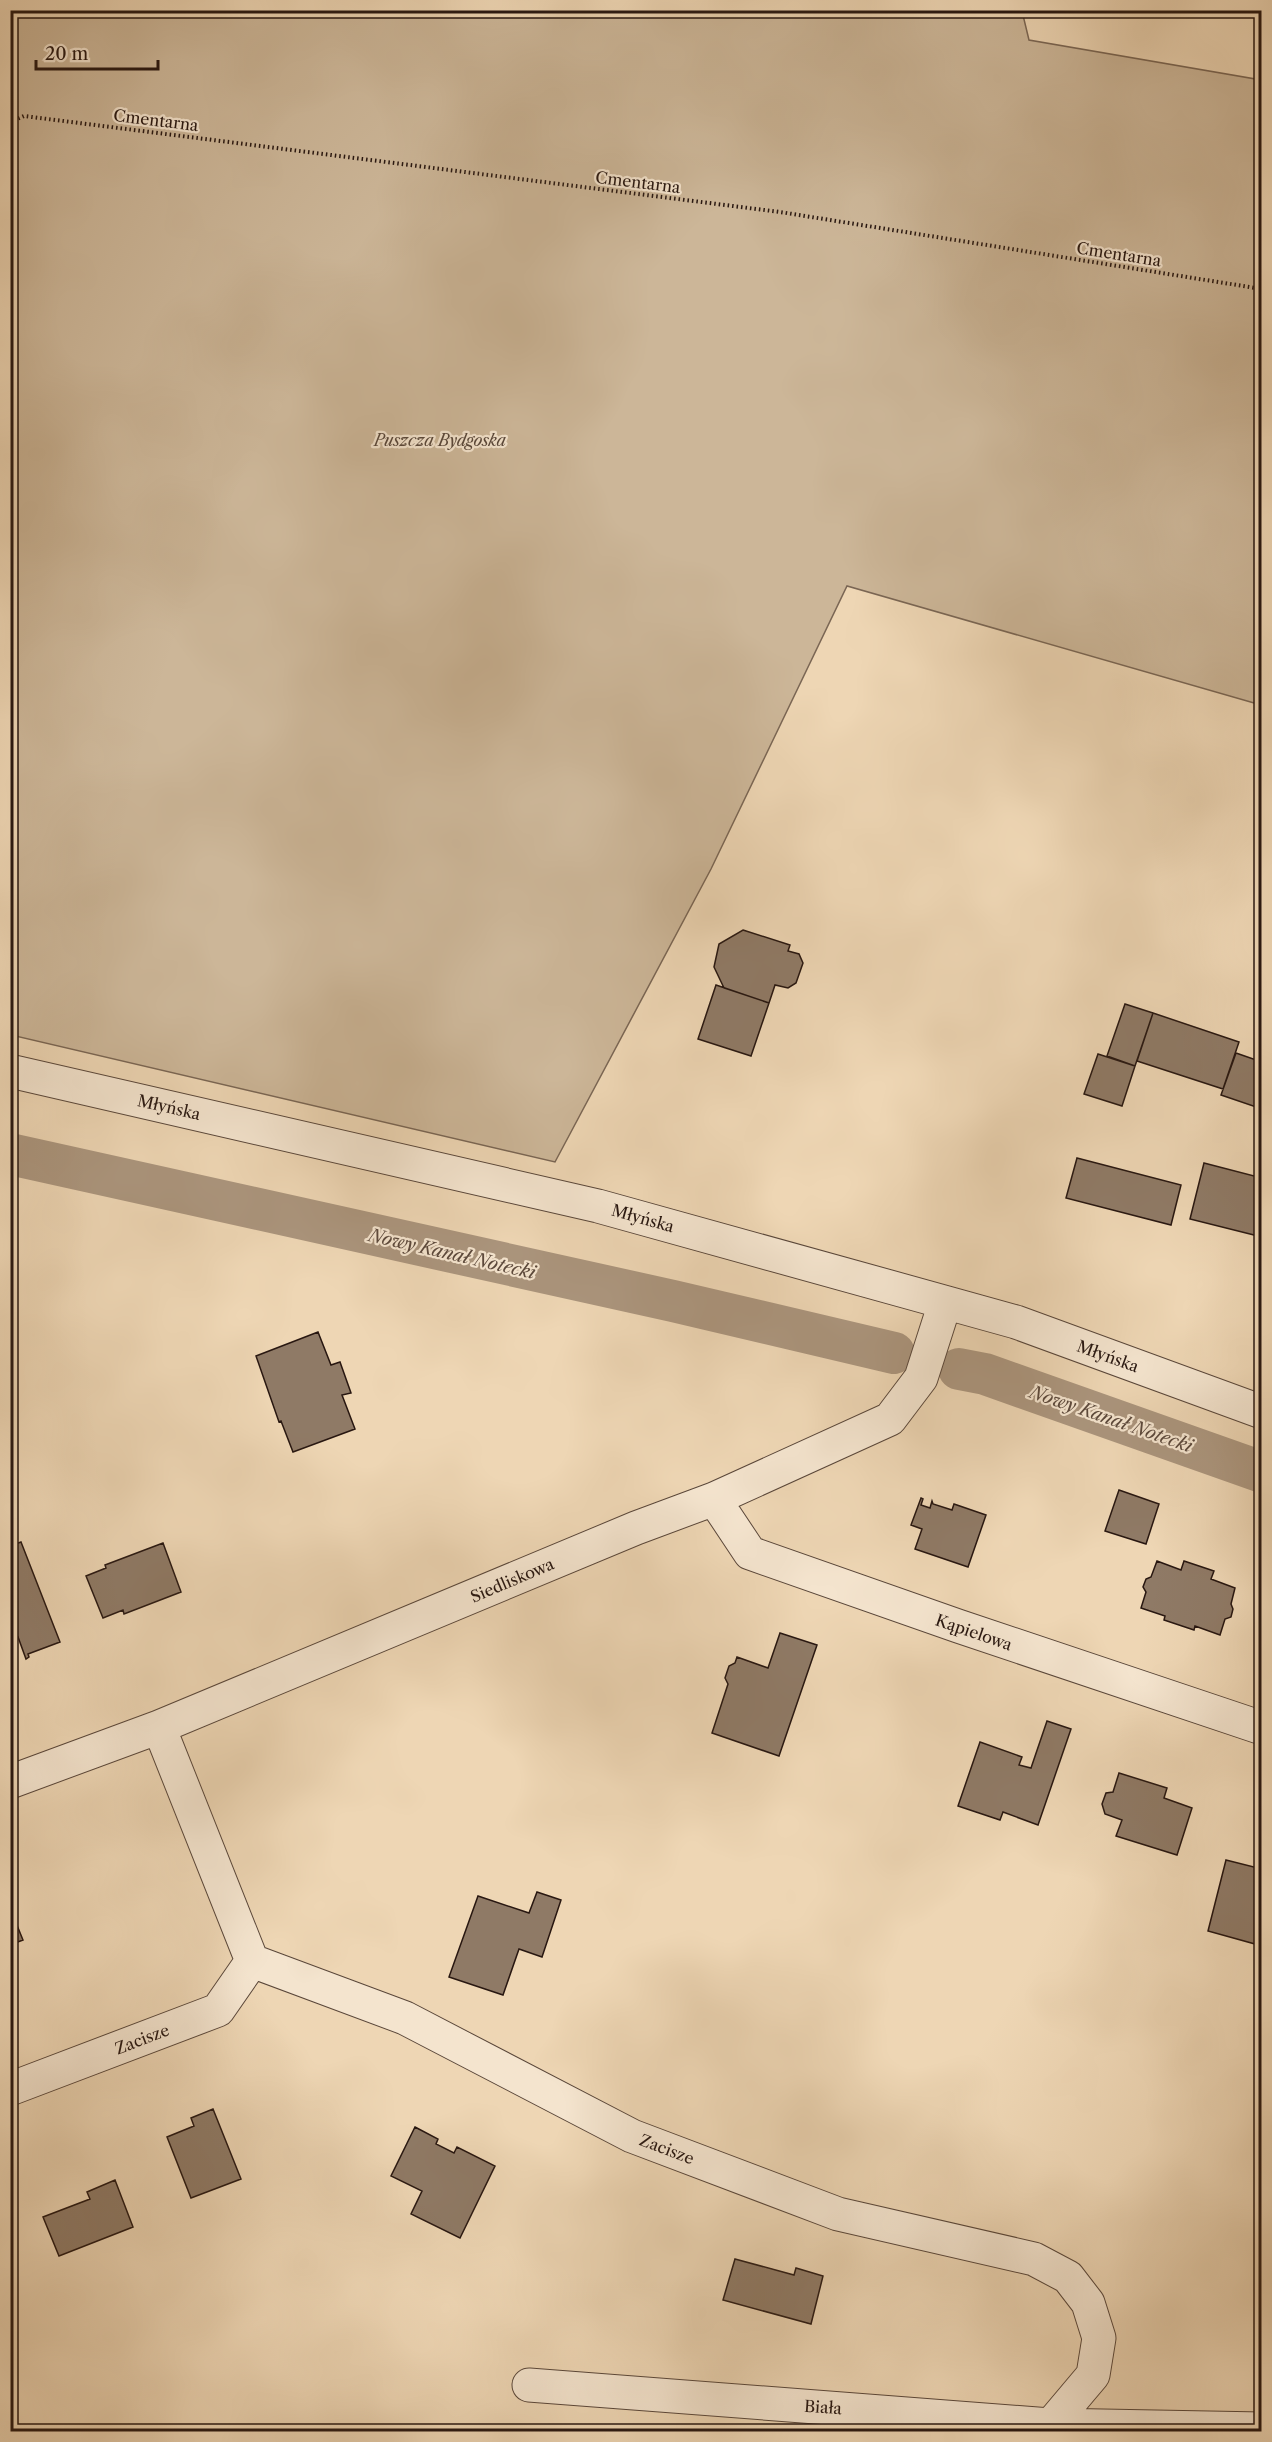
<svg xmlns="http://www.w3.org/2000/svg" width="1272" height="2442" font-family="'Libre Caslon Text',serif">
	<rect width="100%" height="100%" fill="#eed6b4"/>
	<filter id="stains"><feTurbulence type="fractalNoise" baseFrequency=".00333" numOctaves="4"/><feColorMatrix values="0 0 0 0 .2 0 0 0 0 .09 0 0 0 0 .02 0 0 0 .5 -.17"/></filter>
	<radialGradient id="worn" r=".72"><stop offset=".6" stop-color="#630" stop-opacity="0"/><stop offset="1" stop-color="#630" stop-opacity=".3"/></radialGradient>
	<path fill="#ccb698" stroke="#7a6654" stroke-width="1.5" d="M11,10L1022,11L1029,40L1261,80V705L847,586L711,869L555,1162L11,1035Z"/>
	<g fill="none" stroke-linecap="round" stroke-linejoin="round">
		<path stroke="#ab957d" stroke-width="42" d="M10,1154L673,1301L894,1353
			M959,1369L985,1374L1262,1472"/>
	</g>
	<path fill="#8f7a66" stroke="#281711" stroke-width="1.5" d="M743,930L790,945L788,951L799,954L803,963L796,983L788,988L775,985L769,1003L724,988L714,967L719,944Z
		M716,985L769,1003L751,1056L698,1039Z
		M1125,1004L1153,1013L1135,1066L1107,1056Z
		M1153,1013L1239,1042L1223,1089L1137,1061Z
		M1236,1053L1262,1062V1109L1221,1095Z
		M1098,1054L1135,1066L1122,1106L1084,1094Z
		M1077,1158L1181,1185L1171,1225L1066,1198Z
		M1204,1163L1262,1178V1237L1190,1219Z
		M318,1332L331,1365L340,1362L351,1393L342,1395L355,1429L293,1452L281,1421L279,1422L256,1356Z
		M1119,1490L1159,1504L1146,1544L1105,1531Z
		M921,1498L923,1499L921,1505L930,1508L932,1501L933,1504L952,1510L954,1504L986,1515L968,1567L915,1549L922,1529L911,1525Z
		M21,1542L60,1642L28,1654L29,1657L26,1659L18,1637L10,1639V1546Z
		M163,1543L181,1592L124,1614L123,1610L103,1618L86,1576L106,1568L105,1565Z
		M1157,1561L1181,1570L1184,1561L1214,1571L1211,1579L1235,1588L1231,1604L1233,1609L1231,1617L1225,1619L1220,1635L1195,1626L1194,1630L1164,1620L1165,1616L1141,1608L1146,1592L1143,1587L1146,1579L1151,1577Z
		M780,1633L817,1645L779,1756L712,1733L728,1684L725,1678L729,1666L735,1663L737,1657L768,1668Z
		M1047,1721L1071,1729L1038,1825L1003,1812L1000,1820L958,1806L980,1742L1022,1757L1019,1765L1031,1768Z
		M1119,1773L1167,1788L1164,1798L1192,1808L1177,1855L1116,1836L1122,1820L1105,1814L1102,1804L1106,1793L1113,1792Z
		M1226,1860L1262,1869V1917L1255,1944L1208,1931Z
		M537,1892L561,1900L542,1957L519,1949L503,1995L449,1977L478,1896L529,1913Z
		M10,1908L23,1940L10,1945Z
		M213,2109L241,2179L191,2198L167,2137L194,2126L191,2118Z
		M415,2127L438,2139L436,2144L454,2153L457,2147L495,2166L460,2238L411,2214L422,2191L391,2176Z
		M115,2180L133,2227L59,2256L43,2217L90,2199L87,2192Z
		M735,2259L794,2275L796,2268L823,2276L811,2324L723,2300Z"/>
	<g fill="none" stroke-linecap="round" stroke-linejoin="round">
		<defs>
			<path id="street" d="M10,1071L598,1206L1016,1322L1262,1412
				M714,1499L750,1553L958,1626L1262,1728
				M10,1782L159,1727L636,1528L714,1499L890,1419L921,1378L945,1303
				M252,1961L405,2018L632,2136L838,2214L1034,2259L1068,2277L1088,2303L1099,2338L1093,2375L1045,2432
				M10,2089L218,2010L252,1961L159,1727
				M529,2385L1050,2425L1262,2429"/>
		</defs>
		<use href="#street" stroke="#5a473a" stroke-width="35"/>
		<path stroke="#281711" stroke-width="4" stroke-dasharray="1.5 3" stroke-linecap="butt" d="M10,122L24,116L780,212L1262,289"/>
		<use href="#street" stroke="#f4e4ce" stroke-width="33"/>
	</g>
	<g text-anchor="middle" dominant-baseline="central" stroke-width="4.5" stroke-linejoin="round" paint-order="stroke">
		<g font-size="16" fill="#281711" stroke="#f4e4ce">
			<text transform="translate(156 120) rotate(7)">Cmentarna</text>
			<text transform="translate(638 182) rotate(7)">Cmentarna</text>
			<text transform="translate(1119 254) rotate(9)">Cmentarna</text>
			<text transform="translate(169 1107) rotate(13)">Młyńska</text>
			<text transform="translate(643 1218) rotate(16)">Młyńska</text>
			<text transform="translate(1108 1356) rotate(20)">Młyńska</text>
			<text transform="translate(512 1580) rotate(-23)">Siedliskowa</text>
			<text transform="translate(974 1632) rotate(19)">Kąpielowa</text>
			<text transform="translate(142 2039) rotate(-21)">Zacisze</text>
			<text transform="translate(667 2149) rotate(21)">Zacisze</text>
			<text transform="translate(823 2407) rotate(4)">Biała</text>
		</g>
		<g font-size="16" font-style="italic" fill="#59473a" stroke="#f4e4ce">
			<text x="440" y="440">Puszcza Bydgoska</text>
		</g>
		<g font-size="18" font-style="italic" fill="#5c493c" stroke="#f4e4ce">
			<text transform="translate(452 1254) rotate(13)">Nowy Kanał Notecki</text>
			<text transform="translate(1111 1419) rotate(19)">Nowy Kanał Notecki</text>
		</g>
	</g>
	<rect width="1272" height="2442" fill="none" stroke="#eed6b4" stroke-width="36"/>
	<rect x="12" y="12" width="1248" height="2418" fill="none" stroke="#281711" stroke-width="3"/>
	<rect x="18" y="18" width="1236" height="2406" fill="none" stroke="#281711" stroke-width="1.5"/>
	<path d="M36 60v9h122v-9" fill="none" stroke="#281711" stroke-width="3"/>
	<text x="45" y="60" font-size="18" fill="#281711" stroke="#f4e4ce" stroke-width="4.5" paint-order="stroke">20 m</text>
	<rect width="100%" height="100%" filter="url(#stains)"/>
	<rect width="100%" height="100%" fill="url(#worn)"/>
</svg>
